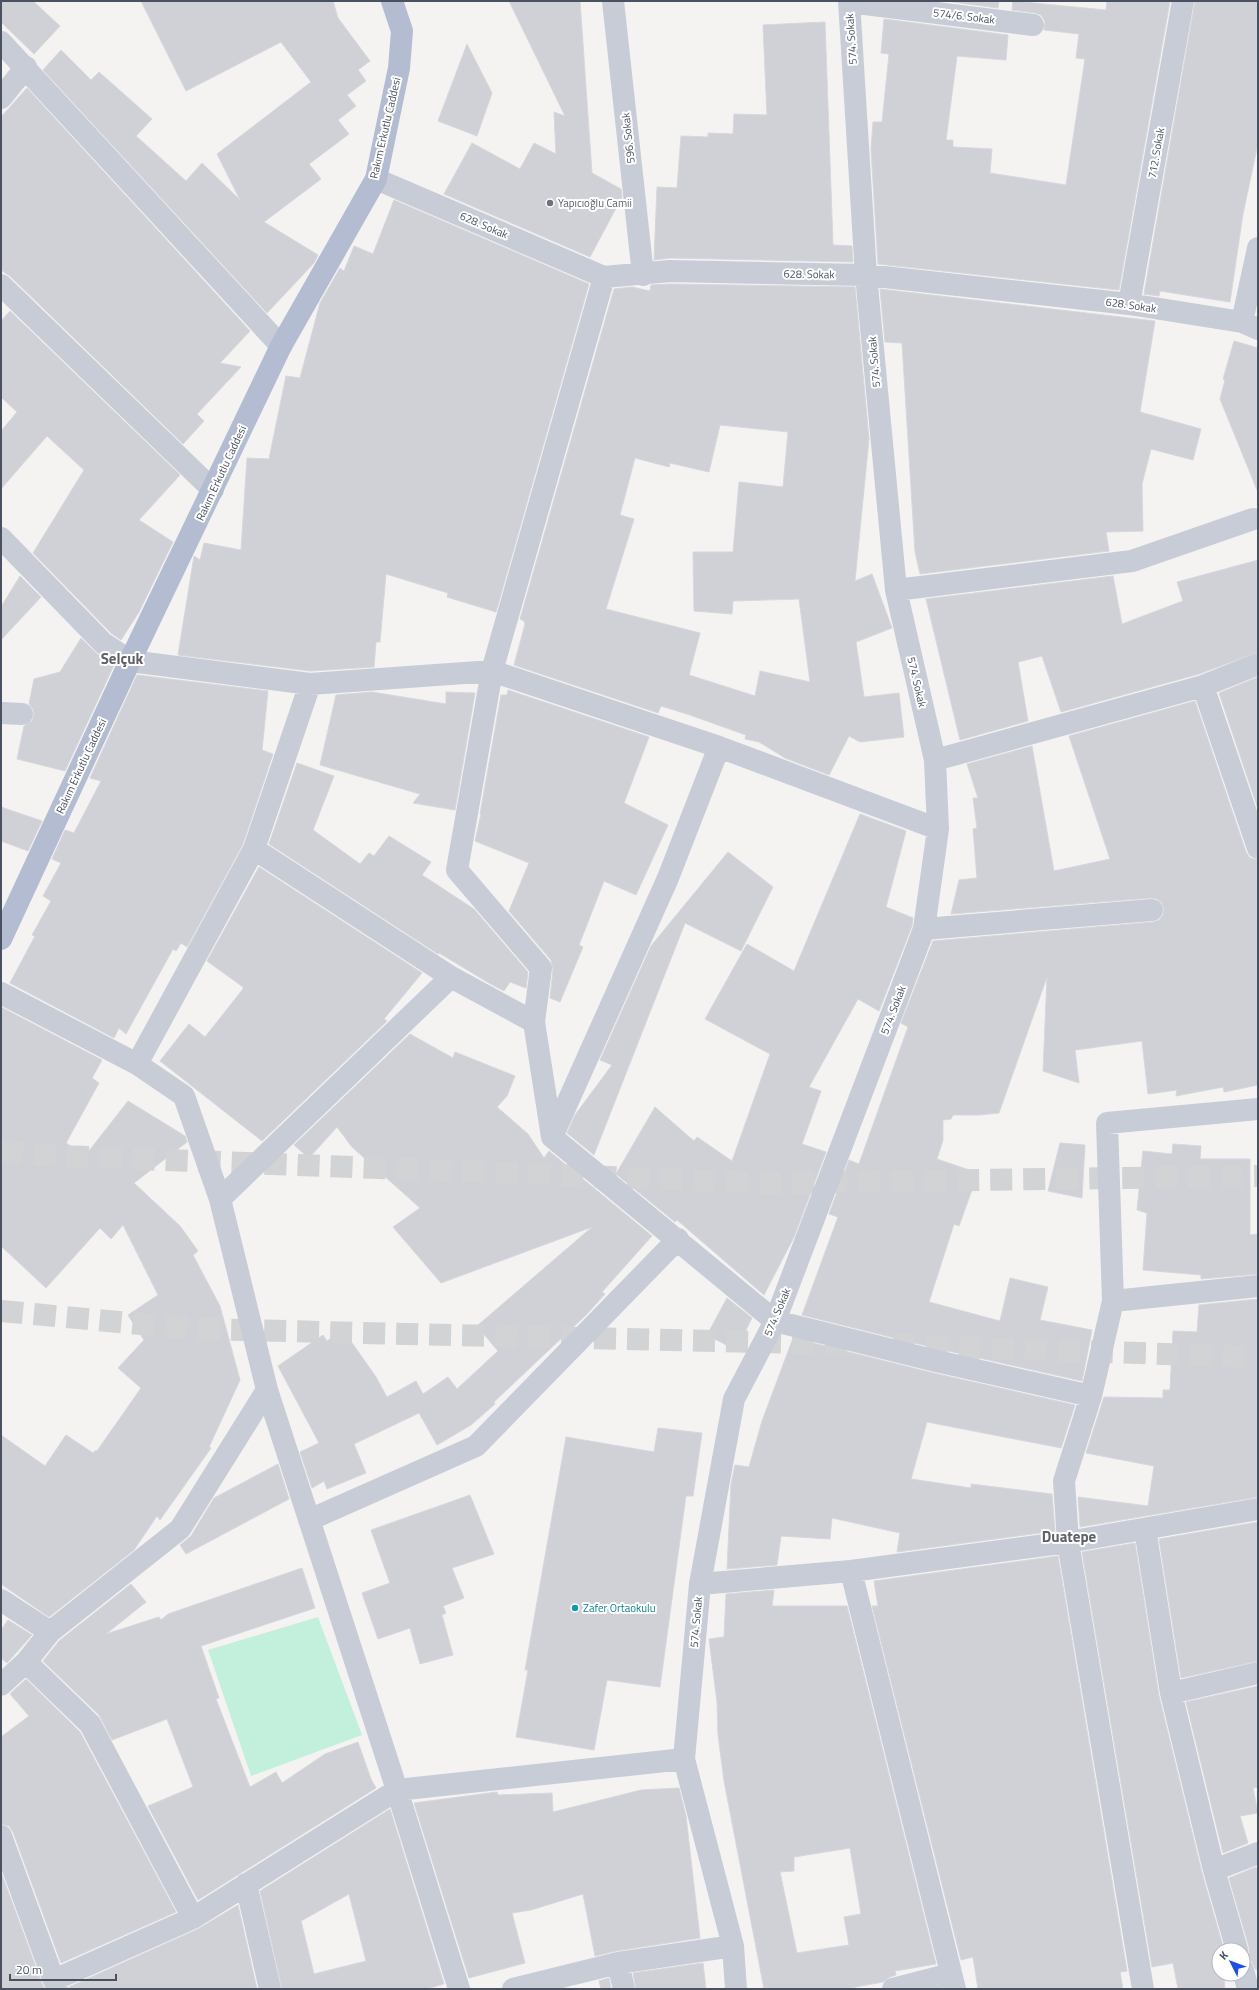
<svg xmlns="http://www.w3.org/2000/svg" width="1259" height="1990" font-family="'Titillium Web',sans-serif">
	<rect width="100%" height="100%" fill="#f4f3f2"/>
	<path fill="#c3f0dd" d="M318,1617L362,1735L251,1776L208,1650Z"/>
	<path fill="#cfd1d6" stroke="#d7d7dd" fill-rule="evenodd" d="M1,1H33L60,26L34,54L1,22Z
		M141,1H333L338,18L370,61L358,70L366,81L347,95L356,106L338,120L349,134L309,164L321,179L264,222L318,255L314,263L267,313L43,70L61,50L91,80L99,72L152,119L136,136L186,181L202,163L240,200L217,154L311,82L281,42L186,91Z
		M509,1H580L592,173L621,189L622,197L590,257L444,194L472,143L520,169L534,143L556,154L554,112L565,116Z
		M953,1H999L998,8L953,2Z
		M1013,1L1106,10L1107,1H1170L1119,290L878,264L871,149L873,122H882L889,54L881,53L884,19L1008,35L1006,60L957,56L946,140H953V147L992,149L990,173L1066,185L1085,59L1076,58L1079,34L1044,30L1045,21L1041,15L1035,13L1012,10Z
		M1195,1H1258V143L1243,214L1230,302L1160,291L1159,296L1144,294Z
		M825,22L833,245L852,246L853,262L670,258L654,260L657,187L677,188L681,136L708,137V133L733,134L734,114L767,115L763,25Z
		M467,44L492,93L477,136L438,121Z
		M27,88L250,331L220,363L241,367L197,414L204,421L183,444L10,276L1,270V117Z
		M394,200L589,284L496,612L447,597L448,593L386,574L380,642H376L374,667L310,671L178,655L194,556L200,560L204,543L241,550L247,458L269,459L286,376L300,378L320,303L340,268L344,271L354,246L373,254Z
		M670,284L855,287L869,439L855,581L872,574L892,628L856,642L864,697L899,693L904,737L860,742L849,736L829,775L785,758L759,742L745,739L746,735L687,714L661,706L658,713L514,665L525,624L524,621L520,619L614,289L632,287L650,291L651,285ZM720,425L788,432L783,487L739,482L733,552H693L694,611L732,614L733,601L799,599L810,682L760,671L755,696L689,675L700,633L606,609L634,519L620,515L635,458L669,467L670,463L709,472Z
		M880,289L1155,321L1140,412L1201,429L1193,460L1151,449L1142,484L1143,531L1106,532L1109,551L920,574L915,552L902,343L885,342Z
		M10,311L180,475L139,520L173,542L139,612L121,640L111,633L33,553L84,470L47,436L1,489V431L17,412L1,397V321Z
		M1234,341L1258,348L1257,490L1220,399L1225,380L1223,379Z
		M1258,560V652L1199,674L1061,712L1042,656L1018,662L1028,721L960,740L926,599L1113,576L1122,624L1183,601L1177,582Z
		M20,576L41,597L1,640V607Z
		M81,638L96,653L114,665L65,771L17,759L24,726L32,721L34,715L33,709L29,704L34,679L60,672Z
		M137,675L268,691L262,750L273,754L243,844L187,947L181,943L176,951L173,949L126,1034L119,1028L114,1038L10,983L35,936L32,935L51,901L43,896L61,863L52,859L65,830L74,833L101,781L90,778Z
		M1258,677V809L1219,693Z
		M508,690L649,737L624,803L668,825L636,895L604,881L579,945L583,947L560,1002L550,998L553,970L551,960L509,911L529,863L475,841L481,814H480L501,695H507Z
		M372,692L446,704V692L475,693L455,810L413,803L420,794L320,765L336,695Z
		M1195,701L1246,852L1250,858L1258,860V1085L1224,1092L1223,1087L1176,1096L1177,1090L1148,1094L1142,1041L1075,1050L1079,1083L1043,1071L1047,977L999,1113L979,1115H953L951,1119L943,1120V1140L937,1159L978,1173L959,1226L954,1224L929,1302L1000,1321L1010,1278L1048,1287L1040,1320L1092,1330L1082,1381L935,1348L802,1315L838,1217L829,1214L849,1160L859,1164L908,1027L901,1023L933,941L1153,922L1159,920L1163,915L1164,909L1162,903L1157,899L1151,898L951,914L959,880L977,878L973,829L977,828L973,798H978L967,764L1032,746L1054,871L1110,859L1069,736Z
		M297,763L334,776L313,830L360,864L369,853L374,856L389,836L431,862L422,875L474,909L528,972L526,988L510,982L504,991L489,983L439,953L438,954L269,844Z
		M1,807L42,821L28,851L1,841Z
		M860,814L906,831L886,907L913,918L912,926L879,1011L858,999L809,1087L821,1091L802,1144L826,1152L794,1237L764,1295L677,1220L675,1222L669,1217L616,1174L655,1107L694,1141L697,1137L732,1161L770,1054L705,1019L747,944L794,971Z
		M728,852L773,887L741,951L685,923L594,1155L567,1133L575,1115L612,1065L600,1060L651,946Z
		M259,867L422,973L384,1019L387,1021L262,1141L160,1061L189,1024L205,1037L243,989V987L207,961Z
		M1,1007L102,1060L92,1078L99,1083L66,1143L85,1156L128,1101L185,1136L187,1142L134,1183L180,1226L198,1251L193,1255L220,1306L240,1380L209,1447L211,1448L160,1520L157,1516L134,1550L49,1617L1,1584V1435L45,1466L66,1435L93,1453L96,1450L97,1451L141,1388L118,1368L144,1340L128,1315L158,1295L123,1225L111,1239L100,1228L46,1288L1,1246Z
		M410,1034L453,1058L455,1052L515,1076L507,1096L497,1107L528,1134L544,1158L549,1151L652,1236L602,1292L605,1294L586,1315L494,1402L495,1404L471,1425L437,1445L419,1413L354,1444L366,1473L327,1489L324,1481L312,1488L300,1452L319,1443L278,1366L323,1335L327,1341L343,1330L376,1377L387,1397L416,1381L423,1394L448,1377L457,1389L498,1351L477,1326L592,1227L441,1283L393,1227L420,1208L352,1147L337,1127L309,1158L294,1145Z
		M1060,1143L1085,1145L1082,1198L1048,1191Z
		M1173,1144L1201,1146L1200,1159H1250V1235L1258,1234V1274L1201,1279V1275L1143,1270L1147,1213L1137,1210L1143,1151L1172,1154Z
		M727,1298L752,1318L736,1350L707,1335Z
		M1258,1299V1497L1080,1527L1078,1497L1148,1506L1154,1466L1086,1453L1104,1397L1163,1398V1390H1170L1173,1331L1197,1332L1199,1305Z
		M793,1338L929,1372L1075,1405L1061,1448L927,1422L911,1479L971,1488V1484L1052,1494L1055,1531L897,1552L900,1533L832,1518L830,1539L781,1536L777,1565L727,1569L731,1484L735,1465L749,1467L762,1421Z
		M658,1428L702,1433L693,1496H686L660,1687L607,1680L594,1750L516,1737L528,1670H525L566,1437L654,1452Z
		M278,1464L289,1499L186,1554L180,1545L191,1536L214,1498Z
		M470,1495L494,1554L452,1568L464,1598L443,1606L446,1613L442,1615L453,1655L420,1664L410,1628L378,1639L362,1593L390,1583L371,1530Z
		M1258,1522V1661L1181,1678L1159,1539Z
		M1135,1543L1159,1696L1202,1873L1224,1950H1219V1974H1231L1232,1977L1224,1979L1225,1989H1178L1173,1963L1152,1967L1082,1552Z
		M1058,1556L1127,1971L1120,1972L1123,1989H978L973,1957L961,1960L872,1606H878L874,1581Z
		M302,1568L315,1608L201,1646L219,1698L216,1699L250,1787L276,1772L282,1783L325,1754L358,1742L371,1779L376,1788L198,1900L148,1806L193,1787L167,1719L112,1740L99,1715L43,1661L59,1641L131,1584L146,1602L106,1634L159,1617L161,1620L168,1614Z
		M774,1590L772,1606H847L936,1964L895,1971L896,1975L890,1977L883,1982L845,1989H764L724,1781L718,1735L717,1702L709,1639L724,1637L726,1594ZM850,1848L861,1914L844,1917L849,1945L797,1953L780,1872L794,1871V1857Z
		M8,1620L32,1635L7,1663L1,1658V1630Z
		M26,1679L80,1732L176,1912L61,1963L13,1832L9,1826L1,1824V1737L29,1716L10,1694Z
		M1258,1686V1787L1253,1788L1258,1813L1240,1816L1248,1843L1223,1853L1186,1702Z
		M679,1788L686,1816L700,1938L616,1951L595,1956L583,1894L531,1910L512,1913L525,1963L469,1978L414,1803L497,1792L498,1795L552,1793L553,1812L641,1790Z
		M390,1809L444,1984L426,1989H282L260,1891ZM349,1894L366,1961L314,1974L301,1921Z
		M1256,1867L1258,1875V1969L1256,1970L1252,1962L1246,1958L1249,1953V1947L1229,1878Z
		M1,1872L44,1989H1Z
		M238,1905L257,1989H69V1987L198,1929Z
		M703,1963L706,1989H636L633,1973Z
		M609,1978L611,1989H601L599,1981Z"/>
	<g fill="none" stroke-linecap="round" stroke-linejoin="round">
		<path stroke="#d2d3d5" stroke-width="22" stroke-dasharray="22 11" stroke-linecap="butt" d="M1,1151L37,1155L770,1183L1258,1176
			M1,1311L194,1329L847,1344
			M893,1345L1258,1357"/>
		<path stroke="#c7ccd6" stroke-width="22" d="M613,1L643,275
			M849,2L1033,25
			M1,42L281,346
			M1,98L26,67
			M376,179L604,277L670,271L866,275L1129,304L1242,322L1258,329
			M1,285L213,490
			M1129,304L1183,1
			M1242,322L1258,248
			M1,538L103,643L130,661L310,684L492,671L719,747L938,829
			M896,590L1132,561L1253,519
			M1203,686L1258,848
			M1,713L22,714
			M935,760L1203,686L1258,664
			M254,849L451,977L534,1022L552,1137L775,1321L932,1360L1091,1396
			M924,929L1152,910
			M1,993L137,1064L184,1096L220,1199L267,1390L397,1790L459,1989
			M534,1022L541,968L457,870L492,671L604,277
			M137,1064L254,849L310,684
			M552,1137L668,878L719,747
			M220,1199L451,977
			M1113,1301L1258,1286
			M309,1520L476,1446L678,1239
			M1145,1529L1171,1693L1214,1870L1237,1950
			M851,1571L955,1989
			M700,1584L851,1571L1068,1542L1258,1509
			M1,1600L50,1632
			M26,1662L90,1724L193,1918
			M1,1685L26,1662L50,1632L180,1529L267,1390
			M1171,1693L1258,1673
			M1,1836L57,1989
			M1214,1870L1258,1853
			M246,1884L270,1989
			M618,1963L624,1989
			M1243,1970L1248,1989
			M54,1980L193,1918L397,1790L684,1759
			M513,1989L618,1963L733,1946
			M736,1989L733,1946L684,1759L700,1584L734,1399L775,1321L924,929L938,829L935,760L896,590L866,275L849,1
			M893,1989L951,1974
			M1143,1989L1068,1542L1064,1481L1091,1396L1113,1301L1107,1123L1258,1109"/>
		<path stroke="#b3bcd0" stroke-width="22" d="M1,939L130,661L281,346L376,179L399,68L402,31L392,1"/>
	</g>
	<circle fill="#6b7280" stroke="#fff" stroke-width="1.5" cx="550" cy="203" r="4"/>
	<circle fill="#0f9aa8" stroke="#fff" stroke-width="1.5" cx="575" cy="1608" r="4"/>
	<g text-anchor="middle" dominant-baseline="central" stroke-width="4" stroke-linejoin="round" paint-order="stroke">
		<g font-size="11" fill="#4a5160" stroke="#fff">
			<text transform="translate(964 16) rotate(7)">574/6. Sokak</text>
			<text transform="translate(851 39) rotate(-94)">574. Sokak</text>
			<text transform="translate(385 128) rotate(-77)">Rakım Erkutlu Caddesi</text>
			<text transform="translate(628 138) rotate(-96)">596. Sokak</text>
			<text transform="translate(1156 153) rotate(-80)">712. Sokak</text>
			<text transform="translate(484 225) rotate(23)">628. Sokak</text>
			<text transform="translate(809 274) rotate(1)">628. Sokak</text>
			<text transform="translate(1131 305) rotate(8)">628. Sokak</text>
			<text transform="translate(874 362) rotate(-95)">574. Sokak</text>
			<text transform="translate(221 473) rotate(-65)">Rakım Erkutlu Caddesi</text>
			<text transform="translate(917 682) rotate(77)">574. Sokak</text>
			<text transform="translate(81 766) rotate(-65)">Rakım Erkutlu Caddesi</text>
			<text transform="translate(893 1010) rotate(-69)">574. Sokak</text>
			<text transform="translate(777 1312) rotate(-67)">574. Sokak</text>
			<text transform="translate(696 1622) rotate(-85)">574. Sokak</text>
		</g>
		<g font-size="11" fill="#5b616d" stroke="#fff" text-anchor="start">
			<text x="558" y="203">Yapıcıoğlu Camii</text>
		</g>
		<g font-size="11" fill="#0d838f" stroke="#fff" text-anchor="start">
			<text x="583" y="1608">Zafer Ortaokulu</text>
		</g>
		<g font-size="15" font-weight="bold" fill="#5f6167" stroke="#fff">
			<text x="122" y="658">Selçuk</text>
			<text x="1069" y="1536">Duatepe</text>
		</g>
	</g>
	<rect width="1259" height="1990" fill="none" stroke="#4a5160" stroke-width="4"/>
	<g transform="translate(1231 1962) rotate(312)"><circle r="19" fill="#ffffff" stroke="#b7b9bf"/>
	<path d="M0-3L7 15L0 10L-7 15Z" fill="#1d4ee4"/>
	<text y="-6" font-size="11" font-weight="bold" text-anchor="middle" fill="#4a5160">K</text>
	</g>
	<path d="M10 1974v6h106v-6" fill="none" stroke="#4a5160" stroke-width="2"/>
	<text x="16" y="1974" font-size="12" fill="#4a5160" stroke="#ffffff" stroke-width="3" paint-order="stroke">20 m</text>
</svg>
